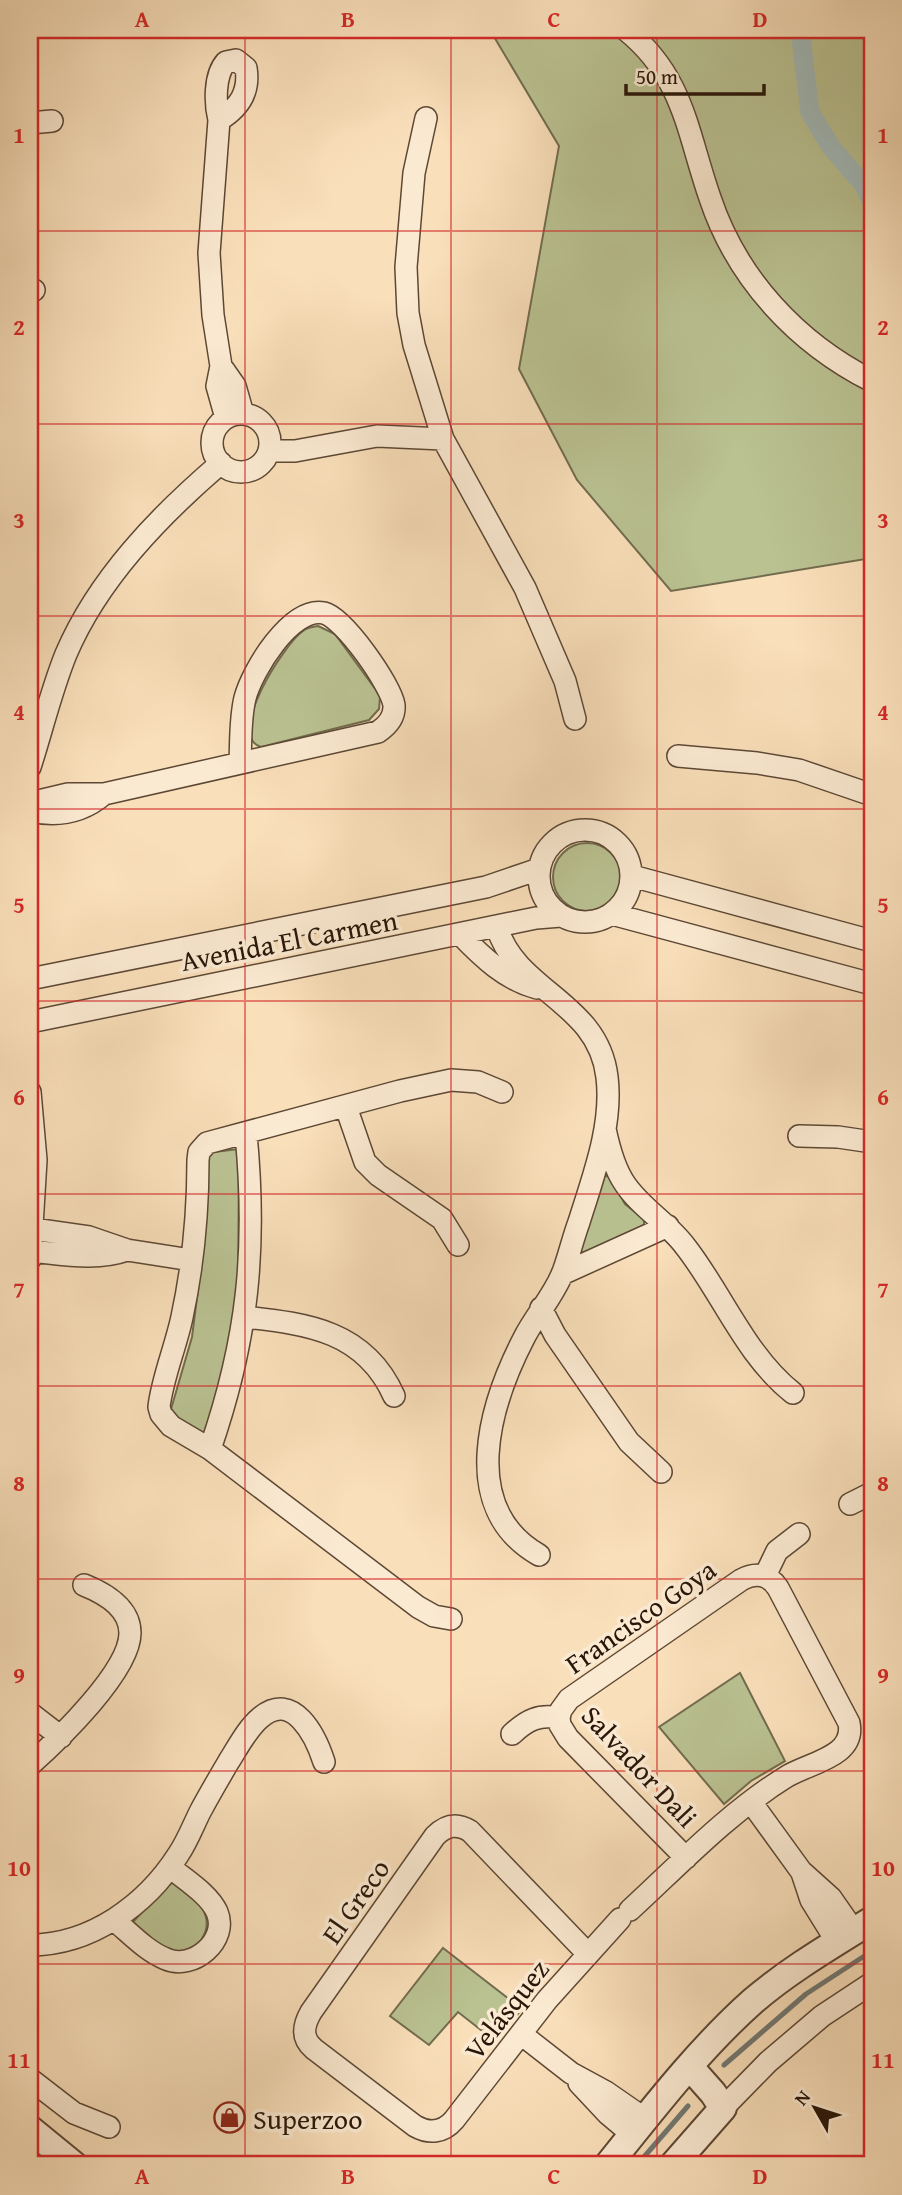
<svg xmlns="http://www.w3.org/2000/svg" width="902" height="2195" font-family="'Gentium Book Plus',serif">
	<rect width="100%" height="100%" fill="#f9dfba"/>
	<filter id="stains"><feTurbulence type="fractalNoise" baseFrequency=".00286" numOctaves="4"/><feColorMatrix values="0 0 0 0 .2 0 0 0 0 .09 0 0 0 0 .02 0 0 0 .5 -.17"/></filter>
	<radialGradient id="worn" r=".72"><stop offset=".6" stop-color="#630" stop-opacity="0"/><stop offset="1" stop-color="#630" stop-opacity=".3"/></radialGradient>
	<path fill="#bac292" stroke="#726c4e" stroke-width="2" d="M490,30H872V558L671,591L577,480L519,369L559,146Z
		M318,626L335,634L376,690L380,697L379,709L369,720L261,747C225,736 284,644 303,631C307,627 312,627 318,626Z
		M553 877a34 34 0 1 1 68 0a34 34 0 1 1-68 0Z
		M239,1149L238,1305L207,1439L169,1416L192,1337L201,1266L206,1153Z
		M603,1175L610,1177L625,1204L644,1219V1228L576,1260Z
		M740,1673L785,1761L751,1781L724,1804L659,1727Z
		M173,1883C206,1901 222,1928 187,1954L164,1952L132,1923L168,1884Z
		M443,1948L522,2009L495,2041L458,2012L429,2045L390,2016Z
		M30,2144L56,2165H30Z"/>
	<g fill="none" stroke-linecap="round" stroke-linejoin="round">
		<path stroke="#717873" stroke-width="5" d="M724,2065L806,1994L872,1951
			M637,2165L688,2106"/>
		<path stroke="#a1bab9" stroke-width="19" d="M800,30L810,112L831,147L863,184L872,202"/>
		<defs>
			<path id="minor" d="M626,30C684,77 687,132 710,198C737,279 797,343 872,381
				M426,118L414,173L406,267L408,313L414,345L443,439L525,588L565,681L575,719
				M219,120C239,108 250,92 246,68L236,60L226,62C214,75 215,104 219,120L209,253L213,315L221,366L217,386L226,418
				M30,123L52,121
				M30,291L34,290
				M221,366L235,386L243,414
				M212 443a29 29 0 1 1 58 0a29 29 0 1 1-58 0Z
				M269,451H295L377,436L443,439
				M678,756L757,763L799,770L872,795
				M30,767C42,730 51,691 66,654C98,579 159,516 221,463
				M30,803L68,794H104L378,732C387,726 395,717 394,705C391,685 344,618 324,613C291,606 252,671 245,698C240,718 241,741 240,762
				M30,811C58,817 82,813 104,794
				M539 876a46 46 0 1 1 92 0a46 46 0 1 1-92 0Z
				M632,876L872,941
				M612,914L872,984
				M497,927C516,992 598,1001 607,1077C613,1125 593,1177 579,1222C573,1238 569,1256 563,1272C554,1295 536,1315 525,1336C490,1403 457,1508 539,1555
				M460,934C482,957 506,980 537,988
				M30,979L486,887L539,869
				M30,1022L536,918L561,916
				M30,1092L36,1160L30,1259
				M346,1107L365,1162L378,1175L442,1219L458,1245
				M605,1129C609,1148 614,1168 625,1184C641,1208 668,1223 685,1246C722,1293 745,1355 793,1393
				M799,1136L838,1137L872,1142
				M33,1229L89,1237L127,1250L191,1260
				M31,1251C62,1254 97,1261 127,1250
				M562,1274L668,1226
				M541,1308L555,1335L629,1442L661,1472
				M245,1317C308,1324 365,1331 394,1396
				M210,1449C248,1339 257,1249 246,1134
				M850,1504L872,1493
				M765,1576L777,1551L799,1534
				M451,1619L434,1616L418,1607L210,1449L171,1426L161,1414L159,1407C162,1379 176,1346 182,1317C193,1266 198,1213 198,1160L199,1152L207,1143L400,1091L451,1080L478,1082L502,1092
				M30,1713L61,1737
				M559,1718L561,1710L569,1699L741,1580C756,1572 769,1574 778,1588L849,1723C856,1757 808,1763 786,1777C728,1813 680,1864 630,1910
				M559,1718L560,1725L568,1738L686,1858
				M512,1734C527,1720 539,1714 559,1718
				M30,1765C58,1740 130,1671 130,1633C130,1608 104,1593 84,1585
				M751,1802L801,1871L831,1898L854,1931
				M802,1873L811,1900L837,1942
				M114,1920C130,1933 146,1951 166,1959C193,1971 229,1940 217,1912C209,1894 184,1879 170,1867
				M30,1945C91,1945 146,1905 178,1855C187,1842 193,1826 200,1812C209,1795 219,1778 229,1761C238,1747 247,1729 260,1718C293,1689 316,1737 324,1762
				M587,1953L470,1831C457,1823 446,1825 435,1836L311,2012C303,2026 301,2038 314,2049L415,2126C429,2134 443,2133 454,2120L547,2000L620,1919
				M521,2034L571,2073L606,2092L645,2119
				M30,2079L74,2113L109,2127
				M579,2083L608,2114L633,2135
				M723,2108L768,2062L822,2016L872,1983"/>
			<path id="tertiary" d="M30,2129L74,2165
				M608,2165C653,2109 699,2049 753,2001C789,1970 832,1945 872,1920
				M673,2165L723,2108L713,2093L690,2067"/>
		</defs>
		<use href="#minor" stroke="#5d4835" stroke-width="24"/>
		<use href="#tertiary" stroke="#5d4835" stroke-width="30"/>
		<use href="#minor" stroke="#fbead2" stroke-width="21"/>
		<use href="#tertiary" stroke="#fbead2" stroke-width="26"/>
	</g>
	<path fill="none" stroke="#d62828" stroke-width="2" stroke-opacity="0.55" d="M245,30V2165M451,30V2165M657,30V2165M30,231H872M30,424H872M30,616H872M30,809H872M30,1001H872M30,1194H872M30,1386H872M30,1579H872M30,1771H872M30,1964H872"/>
	<defs>
		<symbol id="shop-ring" viewBox="-11 -11 22 22"><circle r="9.5" fill="#fbead2" stroke="#8f2418" stroke-width="1.5"/><path d="M-5-2.5h2.3a2.7 3.5 0 0 1 5.4 0H5L5.5 6h-11ZM-1.5-2.5h3a1.5 2.3 0 0 0-3 0Z" fill="#8f2418"/></symbol>
	</defs>
	<g fill-rule="evenodd">
		<use href="#shop-ring" x="212" y="2100" width="35" height="35"/>
	</g>
	<g text-anchor="middle" dominant-baseline="central" stroke-width="7" stroke-linejoin="round" paint-order="stroke">
		<g font-size="28" fill="#291609" stroke="#fbead2">
			<text transform="translate(289 940) rotate(-11)">Avenida El Carmen</text>
			<text transform="translate(640 1616) rotate(-35)">Francisco Goya</text>
			<text transform="translate(640 1766) rotate(47)">Salvador Dali</text>
			<text transform="translate(355 1901) rotate(-55)">El Greco</text>
			<text transform="translate(506 2009) rotate(-52)">Velásquez</text>
		</g>
		<g font-size="28" fill="#291609" stroke="#fbead2" text-anchor="start">
			<text x="253" y="2118">Superzoo</text>
		</g>
	</g>
	<rect width="902" height="2195" fill="none" stroke="#f9dfba" stroke-width="77"/>
	<g transform="translate(815 2108) rotate(309)" stroke="#fbead2" stroke-width="5" paint-order="stroke">
	<path d="M0-5L12 26L0 18L-12 26Z" fill="#291609"/>
	<text y="-10" font-size="19" font-weight="bold" text-anchor="middle" fill="#291609">N</text>
	</g>
	<path d="M626 84v10h138v-10" fill="none" stroke="#291609" stroke-width="3.5"/>
	<text x="636" y="84" font-size="21" fill="#291609" stroke="#fbead2" stroke-width="5" paint-order="stroke">50 m</text>
	<rect x="38" y="38" width="826" height="2118" fill="none" stroke="#d62828" stroke-width="2.5"/>
	<g font-size="23" text-anchor="middle" font-weight="bold" fill="#d62828">
		<text x="142" y="27">A</text>
		<text x="348" y="27">B</text>
		<text x="554" y="27">C</text>
		<text x="760" y="27">D</text>
		<text x="19" y="143">1</text>
		<text x="883" y="143">1</text>
		<text x="19" y="335">2</text>
		<text x="883" y="335">2</text>
		<text x="19" y="528">3</text>
		<text x="883" y="528">3</text>
		<text x="19" y="720">4</text>
		<text x="883" y="720">4</text>
		<text x="19" y="913">5</text>
		<text x="883" y="913">5</text>
		<text x="19" y="1105">6</text>
		<text x="883" y="1105">6</text>
		<text x="19" y="1298">7</text>
		<text x="883" y="1298">7</text>
		<text x="19" y="1491">8</text>
		<text x="883" y="1491">8</text>
		<text x="19" y="1683">9</text>
		<text x="883" y="1683">9</text>
		<text x="19" y="1876">10</text>
		<text x="883" y="1876">10</text>
		<text x="19" y="2068">11</text>
		<text x="883" y="2068">11</text>
		<text x="142" y="2184">A</text>
		<text x="348" y="2184">B</text>
		<text x="554" y="2184">C</text>
		<text x="760" y="2184">D</text>
	</g>
	<rect width="100%" height="100%" filter="url(#stains)"/>
	<rect width="100%" height="100%" fill="url(#worn)"/>
</svg>
